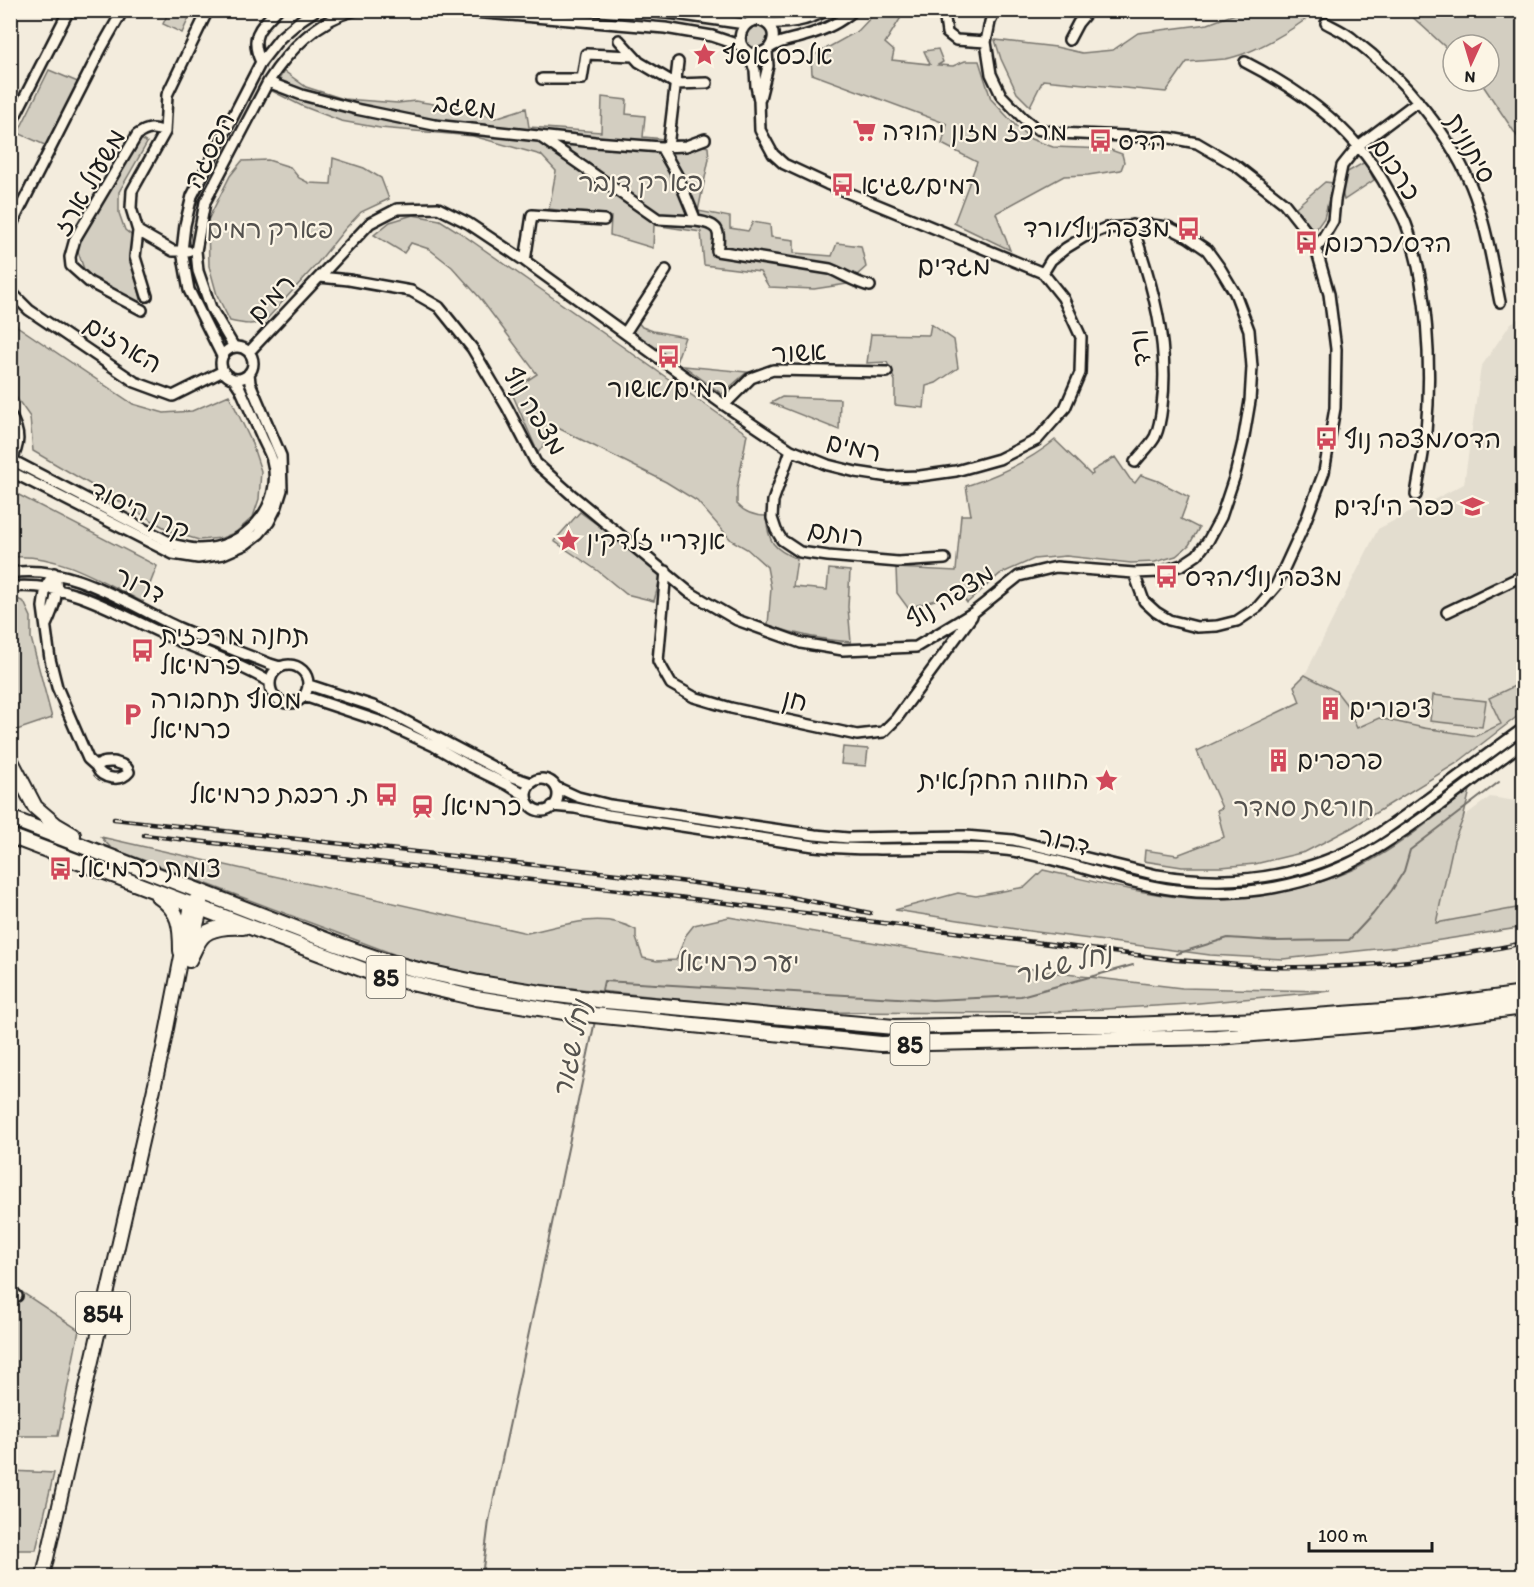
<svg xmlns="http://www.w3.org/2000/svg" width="1534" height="1587" font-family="Itim,'Playpen Sans Hebrew',sans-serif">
	<rect width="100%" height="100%" fill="#f3ecdd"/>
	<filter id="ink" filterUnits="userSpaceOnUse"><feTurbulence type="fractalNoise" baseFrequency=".0167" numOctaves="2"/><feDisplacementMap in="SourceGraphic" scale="12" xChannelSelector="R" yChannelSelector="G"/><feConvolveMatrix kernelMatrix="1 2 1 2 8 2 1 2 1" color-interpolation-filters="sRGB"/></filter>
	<g filter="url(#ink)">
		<path fill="#e3ddcf" d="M1523,316V712L1476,736L1424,728L1379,718L1357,729L1346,704L1336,691L1305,675L1378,529L1464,484L1481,367L1511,323Z
			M1490,797L1523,802L1522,907L1436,923L1454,841L1459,826L1467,814Z"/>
		<path fill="#d3cec1" stroke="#78756e" stroke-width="1.5" d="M169,11H192L182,33L163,24Z
			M877,11H905L885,43L894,51L892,60L930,64L924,51L938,49L943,62L938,65L953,66L965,61H979L991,99L1016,126L1031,139L1053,147L1108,149L1122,154L1124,162L1121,170L1088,175L1064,176L996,213L1010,250L954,223L977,162L942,144L947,124L812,74L811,57L858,31Z
			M1243,11H1317C1294,29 1254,54 1225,59C1212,60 1199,61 1187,62L1166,92L1043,80L1030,106L1017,93L1001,59L995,40L1056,47L1082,53L1113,50L1138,33L1208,24Z
			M1406,11H1523V145L1480,81H1489V45H1453V54Z
			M746 37a11 11 0 1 1 22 0a11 11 0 1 1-22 0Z
			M49,70L80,83L47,146L18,133Z
			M284,71L306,87L344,99L398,103L415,101L465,109L495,118L526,108L529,127L601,132L602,97L627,100L626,114L645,116L643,137L687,141L708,147L709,159L698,211L730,217V228L748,231L753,222L770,225L771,237L794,240V253L832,256L837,243L861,246L866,267L847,284L814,289L769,287L760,272L704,265L701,232L654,225L653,248L610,235L611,217L549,209L556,171L541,155L473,136L380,128L341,121L302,106L272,91Z
			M138,137L147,143L119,192V213L125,230L139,241L131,259L141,299L139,306L86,275L76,246Z
			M333,158L364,168L381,178L389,199L361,212L345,229L316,265L266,320C255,326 243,324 230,321L217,295L209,266L208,220L230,176L242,161L268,160L290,167L299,178L309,183L331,184Z
			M1365,162L1374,180L1344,200L1342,192L1344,174Z
			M1325,182L1333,183L1324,218L1314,232L1296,207Z
			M413,215L440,220L459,232L747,434L737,489V504C745,513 754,516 766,516C768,542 773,549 797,559L793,587L827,590L829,569L850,571L848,607L851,642C820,640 797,635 768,625L771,588L767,567L747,549L731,540L697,501L666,482L556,427L538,453L511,391L537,374L480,298L452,267L429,249L411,243L404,253L374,235L390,222Z
			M11,315L17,326L133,404L164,413L192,411L229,395L251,441L261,471L259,499L253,517L236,532L222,538L199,540L172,532L33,451L30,417L11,390Z
			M636,320L642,327L653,331L685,337L675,365L654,350L633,333Z
			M931,324L954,340L958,368L936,383L926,386L924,408L895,405V381L887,362L867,363L871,334L929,335Z
			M684,366L747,372L722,394Z
			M782,397L840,399L839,430L771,403Z
			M1055,440L1091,475L1093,474L1092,471L1115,457L1130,479L1135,483L1141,475L1158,481L1189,497L1181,519L1199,528L1189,545L1176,556L1155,562L1131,563L1066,556L1034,559L1000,574L967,603L957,589L935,600L908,608L897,593L896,568L956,571L961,515H971L966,486C999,475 1028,462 1055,440Z
			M11,491L157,566L143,602C101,581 59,553 11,557Z
			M580,512L662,572L654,601L626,594L598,571L554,541Z
			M11,596L24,602L31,617V638L52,718L11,732Z
			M1305,675L1336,691L1346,704L1357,728L1379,718L1424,728L1476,736L1501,724L1489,698L1523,682V712L1457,763L1351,828L1305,852L1255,864L1221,867H1182L1144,861L1145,850L1177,855L1224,837L1217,810L1222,808L1197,751L1300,702L1294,686Z
			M1433,695L1486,701L1482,727L1430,721Z
			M843,747L868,749L866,766L841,764Z
			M1470,790L1463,819L1454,841L1436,923L1522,907L1518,928L1395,947L1283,959L1210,955L1022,930L895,910L958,893L976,896L1025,887L1043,870C1088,880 1132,892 1178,897C1235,904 1310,891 1361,866C1399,847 1436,816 1470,790Z
			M101,837L527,933C562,926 602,910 636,930V938L643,958L657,961L676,960L686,935L694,925L729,917L990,963L1081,976L1182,988L1331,991L1188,1004L1039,1013L801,1012L494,980L404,958L111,848Z
			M10,1281L14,1287L79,1330L58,1436H11Z
			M11,1471L54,1473L36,1550H11Z"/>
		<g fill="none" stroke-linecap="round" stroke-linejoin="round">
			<path stroke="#716e68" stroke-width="2" d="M1176,954L1228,938L1275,941L1349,940L1373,914L1392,890L1404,871L1410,850L1499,782
				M601,995L604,981L932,1000L1021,996L1133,965
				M482,1576L489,1521L595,1021"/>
			<defs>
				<path id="minor" d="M450,10L665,28L712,36L742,46
					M640,10L676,14L745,24
					M946,10L945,19L947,33L956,40L986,42
					M995,10L990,22L986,42L991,74L1001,95L1023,118L1037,129L1058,133L1170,138L1197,143L1238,167L1284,203L1314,241L1329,294L1336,349L1335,408L1324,472L1304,525L1276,586L1258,607L1237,621L1217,626L1197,627L1169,620L1156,612L1144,601L1134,573
					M767,23C789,24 807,21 827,10
					M1326,23C1335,28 1345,32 1353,39C1402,76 1454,137 1475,196C1487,230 1493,267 1500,302
					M619,40L639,62L676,84L707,83
					M1069,40L1078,23L1089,10
					M769,48C778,35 772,22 756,20C735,24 735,53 756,54C764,54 769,47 777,44C785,40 795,39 804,36C822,31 840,23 854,10
					M261,62C249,37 259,28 277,10
					M1245,62C1284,82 1329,111 1358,146C1371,160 1382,178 1391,195C1396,204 1402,214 1406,224C1428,283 1432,369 1426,432C1424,453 1419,474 1416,495
					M542,79H582L586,54L633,56
					M268,82L302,95L356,109L434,125L595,142L661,147L686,146L705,139
					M760,98L768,66L767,51
					M10,126L69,10
					M539,136L658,219L696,221
					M661,147L678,177L696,221C719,224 721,231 717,251L830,269C843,274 856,283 870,286
					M668,147L678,62
					M1132,225C1152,283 1170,344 1162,406C1161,416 1159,428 1155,437C1150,446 1141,454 1135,462
					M10,228L102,47L123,10
					M138,231L135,257L147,296
					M1317,248L1333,221L1335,200L1342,166L1358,146L1418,101
					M188,251H173L138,231L131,208L132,191L165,132L167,95L208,10
					M525,261L532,215L604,220
					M320,277L349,280L411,291L439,307L472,348L507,407L536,463L573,496L689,592L737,620L801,643L843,650L916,647L974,612L1019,576L1056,567L1134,573L1160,572L1182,565L1197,555L1208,541L1221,517L1235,475L1243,442L1250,401L1252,367L1249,330L1235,293L1220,268L1207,250L1188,237L1168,227L1151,225L1106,228L1084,237L1066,248L1051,260L1043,273
					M10,291L29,310L135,382L173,396L223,371
					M142,310L89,282L71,266L70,257L75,239L137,135C147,128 154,127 165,132
					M625,333L666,270
					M221 363a16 16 0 1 1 32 0a16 16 0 1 1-32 0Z
					M234,347L211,308L198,271L196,251L205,202L268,82C288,51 318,19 356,10
					M249,352L370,223L397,209L438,208L468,223L525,261L724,405L791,450L828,465L856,472L889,477L920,476L956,471L999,459L1037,440L1065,408L1080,373L1081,337L1063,298L1043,273L827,184L784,164L773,154L760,130L759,100L756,86L755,70L746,50
					M222,356L189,290L182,251L185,225L192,196L261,62L280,38L301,20L316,10
					M724,405L751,378L773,370L887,372
					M10,415C21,434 20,444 10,464
					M791,450L773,501L772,518L776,530L782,540L800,552L828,556L898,562L945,559
					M10,459L175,545C182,546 190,549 198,549C244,550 285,507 272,460C270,452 264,443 261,435C254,419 247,404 240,388L234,379
					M10,471L173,554L198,558L211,556L223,554L246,544L259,534L269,522L277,506L282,490L281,456L250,383L249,373
					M666,571L658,661L671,684L694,697L731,708L857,735L883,732L896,719L972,616
					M10,573C72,563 126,604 179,628C209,641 240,652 270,664L280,667
					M54,573L46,586L43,607L50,659L57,687L88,759L97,767
					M10,587C71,581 117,614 170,637C204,652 238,663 270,682
					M1447,612L1524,575
					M46,625C53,610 61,590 54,573
					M270 684a19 19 0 1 1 38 0a19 19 0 1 1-38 0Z
					M309,685L373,706L390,713L510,776L531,783
					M304,696L382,722L434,746L471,767L508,785L526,796
					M114,762C120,764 127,765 129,772C121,782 102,779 97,768C100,761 107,762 114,762Z
					M526 795a16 16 0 1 1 32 0a16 16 0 1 1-32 0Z
					M556,787L578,797L610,805L815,835L848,838L965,836L1013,840L1157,875C1229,887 1296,879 1360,845C1382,833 1401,818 1421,804C1455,779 1489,753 1524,728
					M552,806L575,808L608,815L814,846C855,850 895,849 936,848C961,848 988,847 1013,851C1068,860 1121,883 1176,890C1242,898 1311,887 1369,853C1423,821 1473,779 1524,742
					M10,1289L17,1296"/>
				<path id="major" d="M191,950L201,909V900
					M43,1576L163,1049L191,905L197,898"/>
				<path id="highway" d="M10,759L35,807L56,825L73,835
					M10,818L339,945L382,960L418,970L479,983L541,993L606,1001L894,1027L1002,1025H1128L1261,1020L1411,1009L1524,994
					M10,836L377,975L476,998L564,1012L881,1044L1217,1037L1413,1021L1524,1007
					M158,896C180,911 181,926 181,951
					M189,960C193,953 196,944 201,938C209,927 230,926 243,927"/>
			</defs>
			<use href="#minor" stroke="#1c1c1c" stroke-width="14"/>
			<use href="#major" stroke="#1c1c1c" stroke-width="16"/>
			<use href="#highway" stroke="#1c1c1c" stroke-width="18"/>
			<use href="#minor" stroke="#fcf5e5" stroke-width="9"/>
			<use href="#major" stroke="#fcf5e5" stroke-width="12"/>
			<use href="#highway" stroke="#fcf5e5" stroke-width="14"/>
			<defs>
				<path id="rail" d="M114,819L672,880L775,894L870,913
					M144,835L670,896L1176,960C1208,962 1240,966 1272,967C1357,969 1441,960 1524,943"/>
			</defs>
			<use href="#rail" stroke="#1c1c1c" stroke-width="4.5"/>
			<use href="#rail" stroke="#fcf5e5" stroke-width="2" stroke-dasharray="7" stroke-linecap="butt"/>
		</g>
	</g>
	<defs>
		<symbol id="sight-bare" viewBox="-9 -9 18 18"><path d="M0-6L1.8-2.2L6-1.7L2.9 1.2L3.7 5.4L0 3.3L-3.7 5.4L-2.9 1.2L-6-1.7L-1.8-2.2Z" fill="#d1495b" stroke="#fcf5e5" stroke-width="2.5" paint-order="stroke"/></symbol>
		<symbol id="supermarket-bare" viewBox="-9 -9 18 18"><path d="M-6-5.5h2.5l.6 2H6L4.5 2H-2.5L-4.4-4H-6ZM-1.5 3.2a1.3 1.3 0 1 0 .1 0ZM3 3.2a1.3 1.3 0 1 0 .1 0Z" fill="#d1495b" stroke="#fcf5e5" stroke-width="2.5" paint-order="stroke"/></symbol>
		<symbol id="bus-bare" viewBox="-9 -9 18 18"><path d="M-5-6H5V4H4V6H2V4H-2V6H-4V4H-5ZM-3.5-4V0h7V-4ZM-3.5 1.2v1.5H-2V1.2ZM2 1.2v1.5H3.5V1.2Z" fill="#d1495b" stroke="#fcf5e5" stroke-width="2.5" paint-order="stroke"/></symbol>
		<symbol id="school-bare" viewBox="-9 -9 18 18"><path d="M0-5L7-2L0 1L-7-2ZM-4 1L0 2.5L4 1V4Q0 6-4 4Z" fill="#d1495b" stroke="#fcf5e5" stroke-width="2.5" paint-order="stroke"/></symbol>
		<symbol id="building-bare" viewBox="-9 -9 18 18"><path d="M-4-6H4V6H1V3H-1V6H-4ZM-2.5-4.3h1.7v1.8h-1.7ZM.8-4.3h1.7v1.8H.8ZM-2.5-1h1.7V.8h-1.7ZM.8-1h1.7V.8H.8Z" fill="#d1495b" stroke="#fcf5e5" stroke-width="2.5" paint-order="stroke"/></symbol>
		<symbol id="parking-bare" viewBox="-9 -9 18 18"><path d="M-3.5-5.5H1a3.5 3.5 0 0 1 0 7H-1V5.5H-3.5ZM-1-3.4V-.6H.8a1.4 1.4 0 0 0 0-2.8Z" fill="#d1495b" stroke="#fcf5e5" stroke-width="2.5" paint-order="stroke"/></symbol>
		<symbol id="station-bare" viewBox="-9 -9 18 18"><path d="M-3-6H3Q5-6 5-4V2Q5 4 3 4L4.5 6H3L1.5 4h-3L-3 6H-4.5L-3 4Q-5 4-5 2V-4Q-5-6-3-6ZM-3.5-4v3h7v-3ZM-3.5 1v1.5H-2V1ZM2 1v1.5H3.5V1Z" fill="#d1495b" stroke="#fcf5e5" stroke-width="2.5" paint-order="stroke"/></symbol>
	</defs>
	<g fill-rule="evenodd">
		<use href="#sight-bare" x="688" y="38" width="33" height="33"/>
		<use href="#supermarket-bare" x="848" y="114" width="33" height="33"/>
		<use href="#bus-bare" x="1084" y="124" width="33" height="33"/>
		<use href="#bus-bare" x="826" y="168" width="33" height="33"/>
		<use href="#bus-bare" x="1172" y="212" width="33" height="33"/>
		<use href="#bus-bare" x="1290" y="226" width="33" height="33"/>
		<use href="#bus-bare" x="652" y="340" width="33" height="33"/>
		<use href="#bus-bare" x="1310" y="422" width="33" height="33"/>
		<use href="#school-bare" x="1456" y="490" width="33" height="33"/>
		<use href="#sight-bare" x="552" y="524" width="33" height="33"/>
		<use href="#bus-bare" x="1150" y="560" width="33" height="33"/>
		<use href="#bus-bare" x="126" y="634" width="33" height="33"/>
		<use href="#building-bare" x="1314" y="692" width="33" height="33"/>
		<use href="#parking-bare" x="116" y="698" width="33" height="33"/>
		<use href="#building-bare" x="1262" y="744" width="33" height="33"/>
		<use href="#sight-bare" x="1090" y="764" width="33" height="33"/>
		<use href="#bus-bare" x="370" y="778" width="33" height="33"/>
		<use href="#station-bare" x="406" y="790" width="33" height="33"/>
		<use href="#bus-bare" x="44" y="852" width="33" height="33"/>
	</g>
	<g text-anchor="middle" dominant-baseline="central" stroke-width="4.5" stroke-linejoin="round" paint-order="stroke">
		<g fill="#fcf5e5" stroke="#5f5d58" stroke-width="1.5">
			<rect x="366.5" y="956" width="39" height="42" rx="4.5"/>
			<rect x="890.5" y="1023" width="39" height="42" rx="4.5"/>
			<rect x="76" y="1292" width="54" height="42" rx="4.5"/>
		</g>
		<g font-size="24" font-weight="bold" fill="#1c1c1c">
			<text x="386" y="977">85</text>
			<text x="910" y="1044">85</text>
			<text x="103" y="1313">854</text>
		</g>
		<g font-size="26" fill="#1c1c1c" stroke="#fcf5e5" text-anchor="start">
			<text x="722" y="55">אלכס אסף</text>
			<text x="882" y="131">מרכז מזון יהודה</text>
			<text x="1118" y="141">הדס</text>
			<text x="861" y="185">רמים/שגיא</text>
			<text x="1170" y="228" text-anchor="end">מצפה נוף/ורד</text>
			<text x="1324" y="243">הדס/כרכום</text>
			<text x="668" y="388" text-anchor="middle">רמים/אשור</text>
			<text x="1344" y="439">הדס/מצפה נוף</text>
			<text x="1454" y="506" text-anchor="end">כפר הילדים</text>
			<text x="586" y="540">אנדריי זלדקין</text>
			<text x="1185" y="577">מצפה נוף/הדס</text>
			<text x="160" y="635">תחנה מרכזית<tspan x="160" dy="30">כרמיאל</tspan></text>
			<text x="150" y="699">מסוף תחבורה<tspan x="150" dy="30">כרמיאל</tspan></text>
			<text x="1349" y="708">ציפורים</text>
			<text x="1297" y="760">פרפרים</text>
			<text x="1089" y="780" text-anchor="end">החווה החקלאית</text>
			<text x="369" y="794" text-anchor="end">ת. רכבת כרמיאל</text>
			<text x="441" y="806">כרמיאל</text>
			<text x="78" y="868">צומת כרמיאל</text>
		</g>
		<g font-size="26" fill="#1c1c1c" stroke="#fcf5e5">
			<text transform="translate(465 106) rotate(7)">משגב</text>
			<text transform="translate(1471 148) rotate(61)">סיתונית</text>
			<text transform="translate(209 150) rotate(-63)">הפסגה</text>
			<text transform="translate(1396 169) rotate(57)">כרכום</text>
			<text transform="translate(89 182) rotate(-60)">משעול ארז</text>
			<text transform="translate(271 298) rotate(-47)">רמים</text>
			<text transform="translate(123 344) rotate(31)">הארזים</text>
			<text transform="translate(1140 348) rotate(-96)">ורד</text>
			<text transform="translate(799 352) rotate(-3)">אשור</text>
			<text transform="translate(535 411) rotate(59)">מצפה נוף</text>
			<text transform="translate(854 447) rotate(13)">רמים</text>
			<text transform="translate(140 510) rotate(25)">קרן היסוד</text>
			<text transform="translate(836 533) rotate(9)">רותם</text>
			<text transform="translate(140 585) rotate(26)">דרור</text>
			<text transform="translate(950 596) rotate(-32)">מצפה נוף</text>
			<text transform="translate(795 700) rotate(12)">חן</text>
			<text transform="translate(1064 841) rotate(14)">דרור</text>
		</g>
		<g font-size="26" fill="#53514e" stroke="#fcf5e5">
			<text x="641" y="182">פארק דנבר</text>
			<text x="270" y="229">פארק רמים</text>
			<text x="1304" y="807">חורשת סמדר</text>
			<text x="738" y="962">יער כרמיאל</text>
		</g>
		<g font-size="27" fill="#1c1c1c" stroke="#fcf5e5">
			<text x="954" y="265">מגדים</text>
		</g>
		<g font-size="27" font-style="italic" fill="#55534f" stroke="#fcf5e5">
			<text transform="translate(1063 964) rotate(-14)">נחל שגור</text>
			<text transform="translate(571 1049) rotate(-78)">נחל שגור</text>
		</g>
	</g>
	<rect width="1534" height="1587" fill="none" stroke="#fcf5e5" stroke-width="36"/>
	<rect x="18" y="18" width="1498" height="1551" fill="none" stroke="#1c1c1c" stroke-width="2" filter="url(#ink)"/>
	<g transform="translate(1471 63) rotate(184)"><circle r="28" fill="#fcf5e5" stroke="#a29e95" stroke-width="1.5"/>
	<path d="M0-4.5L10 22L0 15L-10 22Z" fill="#d1495b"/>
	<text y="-9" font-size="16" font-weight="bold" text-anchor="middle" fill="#1c1c1c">N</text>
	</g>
	<path d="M1309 1542v9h123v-9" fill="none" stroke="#1c1c1c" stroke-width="3"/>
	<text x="1318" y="1542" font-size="18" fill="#1c1c1c" stroke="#fcf5e5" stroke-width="4.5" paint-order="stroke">100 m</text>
</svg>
